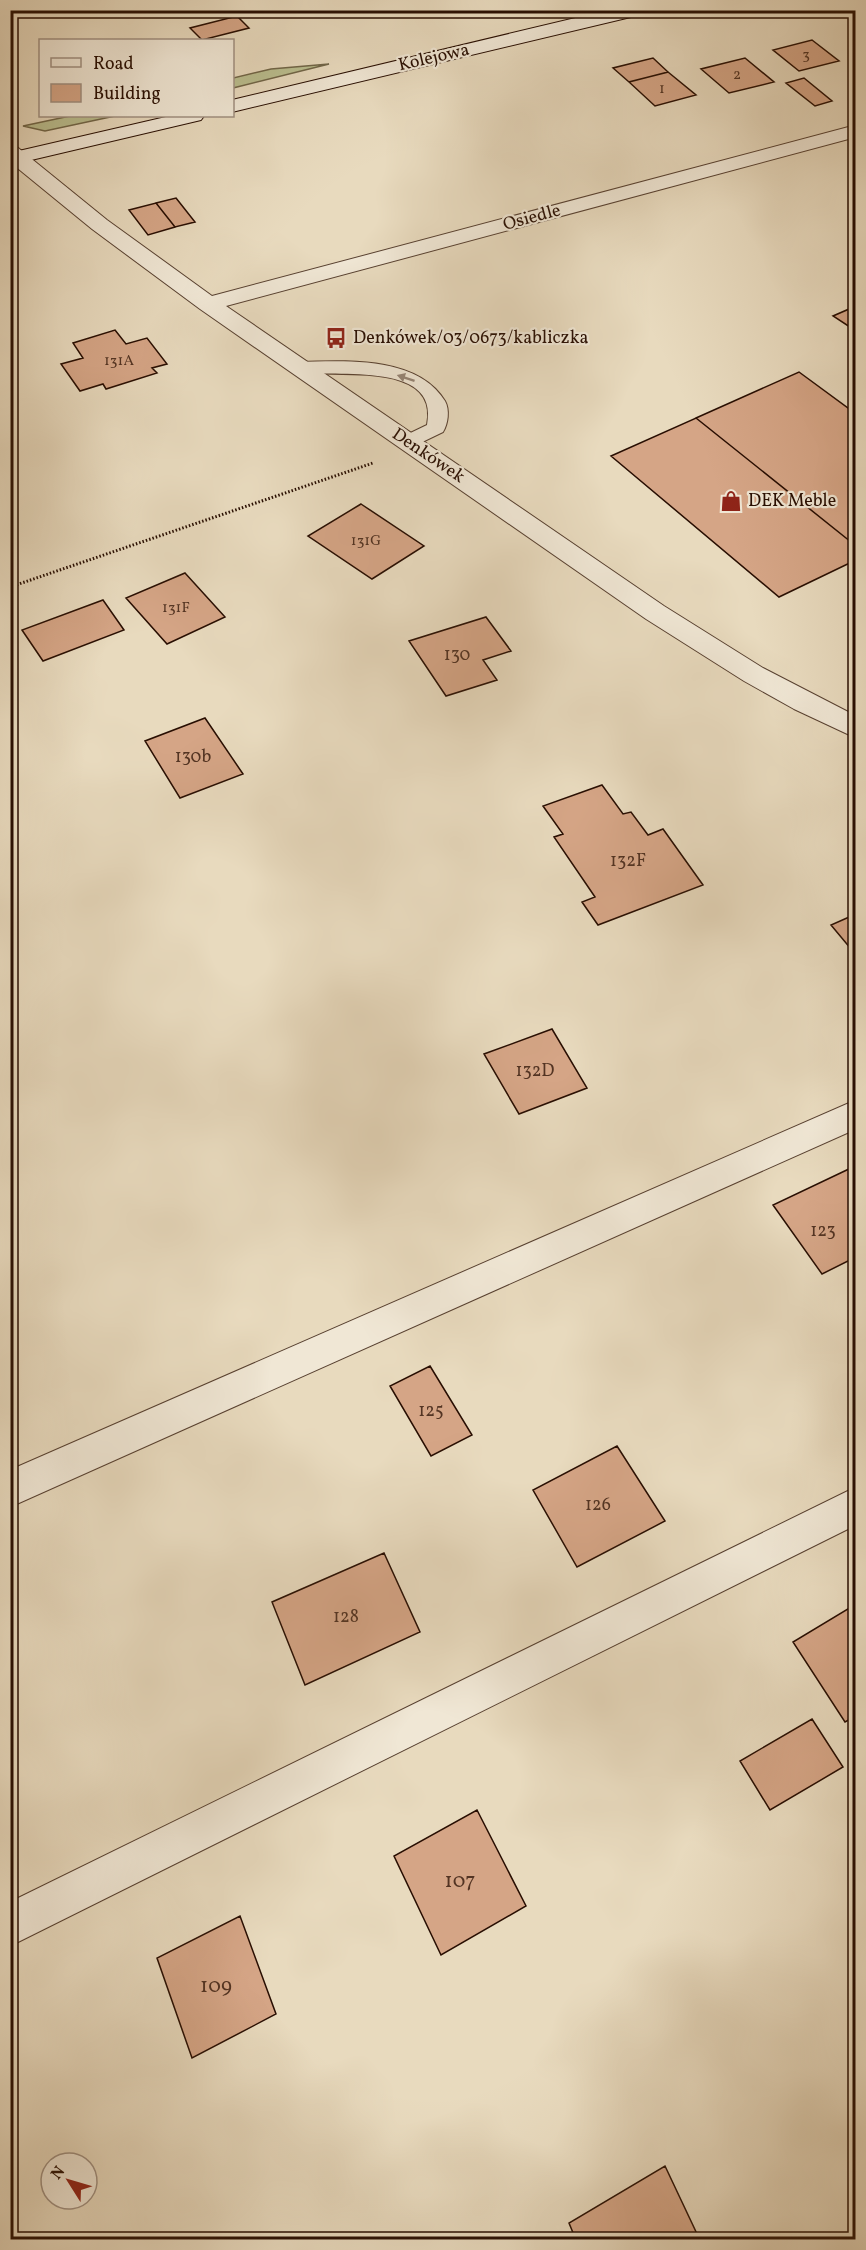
<svg xmlns="http://www.w3.org/2000/svg" width="866" height="2250" font-family="Vollkorn,serif">
	<rect width="100%" height="100%" fill="#e8dabe"/>
	<filter id="stains"><feTurbulence type="fractalNoise" baseFrequency=".00333" numOctaves="4"/><feColorMatrix values="0 0 0 0 .2 0 0 0 0 .09 0 0 0 0 .02 0 0 0 .5 -.17"/></filter>
	<radialGradient id="worn" r=".72"><stop offset=".6" stop-color="#630" stop-opacity="0"/><stop offset="1" stop-color="#630" stop-opacity=".3"/></radialGradient>
	<path fill="#babe8f" stroke="#716648" stroke-width="1.5" d="M329,64L233,88V78L271,69Z
		M70,116H115L45,131L23,126Z"/>
	<path fill="#d5a586" stroke="#280e02" stroke-width="1.5" d="M237,16L249,28L202,40L190,28Z
		M812,40L839,61L799,71L773,50Z
		M653,58L668,72L629,82L613,68Z
		M745,58L774,82L729,93L701,69Z
		M668,72L696,95L655,106L629,82Z
		M804,78L832,101L815,106L786,83Z
		M176,198L195,222L175,227L156,203Z
		M156,203L175,227L148,235L129,210Z
		M856,306V331L833,316Z
		M115,330L126,344L147,338L167,364L152,368L157,373L106,389L103,384L80,391L61,364L83,358L73,343Z
		M799,372L856,414V546L696,418Z
		M696,418L856,546V560L779,597L611,456Z
		M361,504L424,546L372,579L308,536Z
		M185,573L225,617L167,644L126,598Z
		M103,600L124,630L43,661L22,630Z
		M486,617L511,651L483,660L497,680L446,696L409,641Z
		M205,718L243,774L180,798L145,741Z
		M602,785L623,814L631,812L648,835L663,829L703,885L598,925L582,902L595,897L554,837L563,834L543,806Z
		M856,914V955L831,925Z
		M552,1029L587,1088L519,1114L484,1054Z
		M851,1168L856,1173V1257L822,1274L773,1205Z
		M430,1366L472,1435L431,1456L390,1386Z
		M617,1446L665,1521L577,1567L533,1490Z
		M384,1553L420,1632L305,1685L272,1602Z
		M856,1604V1716L845,1722L793,1642Z
		M812,1719L843,1767L770,1810L740,1761Z
		M477,1810L526,1906L441,1955L394,1856Z
		M240,1916L276,2014L192,2058L157,1958Z
		M665,2166L698,2236L692,2240H576L569,2223Z"/>
	<g fill="none" stroke-linecap="round" stroke-linejoin="round">
		<defs>
			<path id="lane" d="M297,362C344,361 417,355 445,401C450,410 448,424 443,432L414,446H400L398,442L400,438L427,425C441,357 327,380 291,371L288,367Z"/>
			<path id="street" d="M856,125V137L226,306L664,606L763,668L856,716V738L794,709L744,681L646,619L200,309L92,229L10,162V145L17,147L107,220L212,296Z
				M856,1100V1129L10,1507V1470Z
				M856,1487V1525L10,1946V1902Z"/>
			<path id="secondary" d="M609,10H644L635,16L232,112V100Z
				M170,116H204L201,120L10,165V153Z"/>
		</defs>
		<use href="#lane" stroke="#584131" stroke-width="2"/>
		<use href="#street" stroke="#584131" stroke-width="2"/>
		<use href="#secondary" stroke="#280e02" stroke-width="2"/>
		<path stroke="#280e02" stroke-width="2" stroke-dasharray="1 2" stroke-linecap="butt" d="M670,13L679,10"/>
		<path stroke="#280e02" stroke-width="3" stroke-dasharray="1.5 2" stroke-linecap="butt" d="M10,587L373,463"/>
		<use href="#lane" fill="#f0e7d5" fill-rule="evenodd"/>
		<use href="#street" fill="#f0e7d5" fill-rule="evenodd"/>
		<use href="#secondary" fill="#f0e7d5" fill-rule="evenodd"/>
	</g>
	<defs><path id="oneway-solid" d="M-6-.8H1V-3.2L6.5 0L1 3.2V.8H-6Z" transform="scale(1.5)"/></defs>
	<use fill="#968576" href="#oneway-solid" transform="translate(406 378) rotate(-162)"/>
	<defs>
		<symbol id="bus-bare" viewBox="-9 -9 18 18"><path d="M-5-6H5V4H4V6H2V4H-2V6H-4V4H-5ZM-3.5-4V0h7V-4ZM-3.5 1.2v1.5H-2V1.2ZM2 1.2v1.5H3.5V1.2Z" fill="#8f2418" stroke="#f0e7d5" stroke-width="2.5" paint-order="stroke"/></symbol>
		<symbol id="shop-bare" viewBox="-9 -9 18 18"><path d="M-5-2.5h2.3a2.7 3.5 0 0 1 5.4 0H5L5.5 6h-11ZM-1.5-2.5h3a1.5 2.3 0 0 0-3 0Z" fill="#8f2418" stroke="#f0e7d5" stroke-width="2.5" paint-order="stroke"/></symbol>
	</defs>
	<g fill-rule="evenodd">
		<use href="#bus-bare" x="321" y="323" width="30" height="30"/>
		<use href="#shop-bare" x="716" y="486" width="30" height="30"/>
	</g>
	<g text-anchor="middle" dominant-baseline="central" stroke-width="4.5" stroke-linejoin="round" paint-order="stroke">
		<g font-size="15" fill="#533423">
			<text x="806" y="55">3</text>
			<text x="737" y="75">2</text>
			<text x="662" y="89">1</text>
			<text x="119" y="361">131A</text>
			<text x="366" y="541">131G</text>
			<text x="176" y="608">131F</text>
		</g>
		<g font-size="18" fill="#280e02" stroke="#f0e7d5">
			<text transform="translate(434 58) rotate(-13)">Kolejowa</text>
			<text transform="translate(532 218) rotate(-15)">Osiedle</text>
			<text transform="translate(428 456) rotate(34)">Denkówek</text>
		</g>
		<g font-size="18" fill="#280e02" stroke="#f0e7d5" text-anchor="start">
			<text x="353" y="338">Denkówek/03/0673/kabliczka</text>
			<text x="748" y="501">DEK Meble</text>
		</g>
		<g font-size="18" fill="#533423">
			<text x="457" y="655">130</text>
			<text x="193" y="757">130b</text>
			<text x="628" y="861">132F</text>
			<text x="535" y="1071">132D</text>
			<text x="823" y="1231">123</text>
			<text x="431" y="1411">125</text>
			<text x="598" y="1505">126</text>
			<text x="346" y="1617">128</text>
		</g>
		<g font-size="21" fill="#533423">
			<text x="460" y="1881">107</text>
			<text x="216" y="1986">109</text>
		</g>
	</g>
	<rect width="866" height="2250" fill="none" stroke="#e8dabe" stroke-width="36"/>
	<rect x="12" y="12" width="842" height="2226" fill="none" stroke="#280e02" stroke-width="3"/>
	<rect x="18" y="18" width="830" height="2214" fill="none" stroke="#280e02" stroke-width="1.5"/>
	<rect x="39" y="39" width="195" height="78" fill="#f0e7d5" stroke="#a09081" stroke-width="1.5"/>
	<rect x="51" y="58" width="30" height="9" fill="#f0e7d5" stroke="#a09081" stroke-width="1.5"/>
	<text x="93" y="69" font-size="18" fill="#280e02">Road</text>
	<rect x="51" y="84" width="30" height="18" fill="#d5a586" stroke="#a09081" stroke-width="1.5"/>
	<text x="93" y="99" font-size="18" fill="#280e02">Building</text>
	<g transform="translate(69 2181) rotate(307)"><circle r="28" fill="#f0e7d5" stroke="#a09081" stroke-width="1.5"/>
	<path d="M0-4.5L10 22L0 15L-10 22Z" fill="#8f2418"/>
	<text y="-9" font-size="16" font-weight="bold" text-anchor="middle" fill="#280e02">N</text>
	</g>
	<rect width="100%" height="100%" filter="url(#stains)"/>
	<rect width="100%" height="100%" fill="url(#worn)"/>
</svg>
